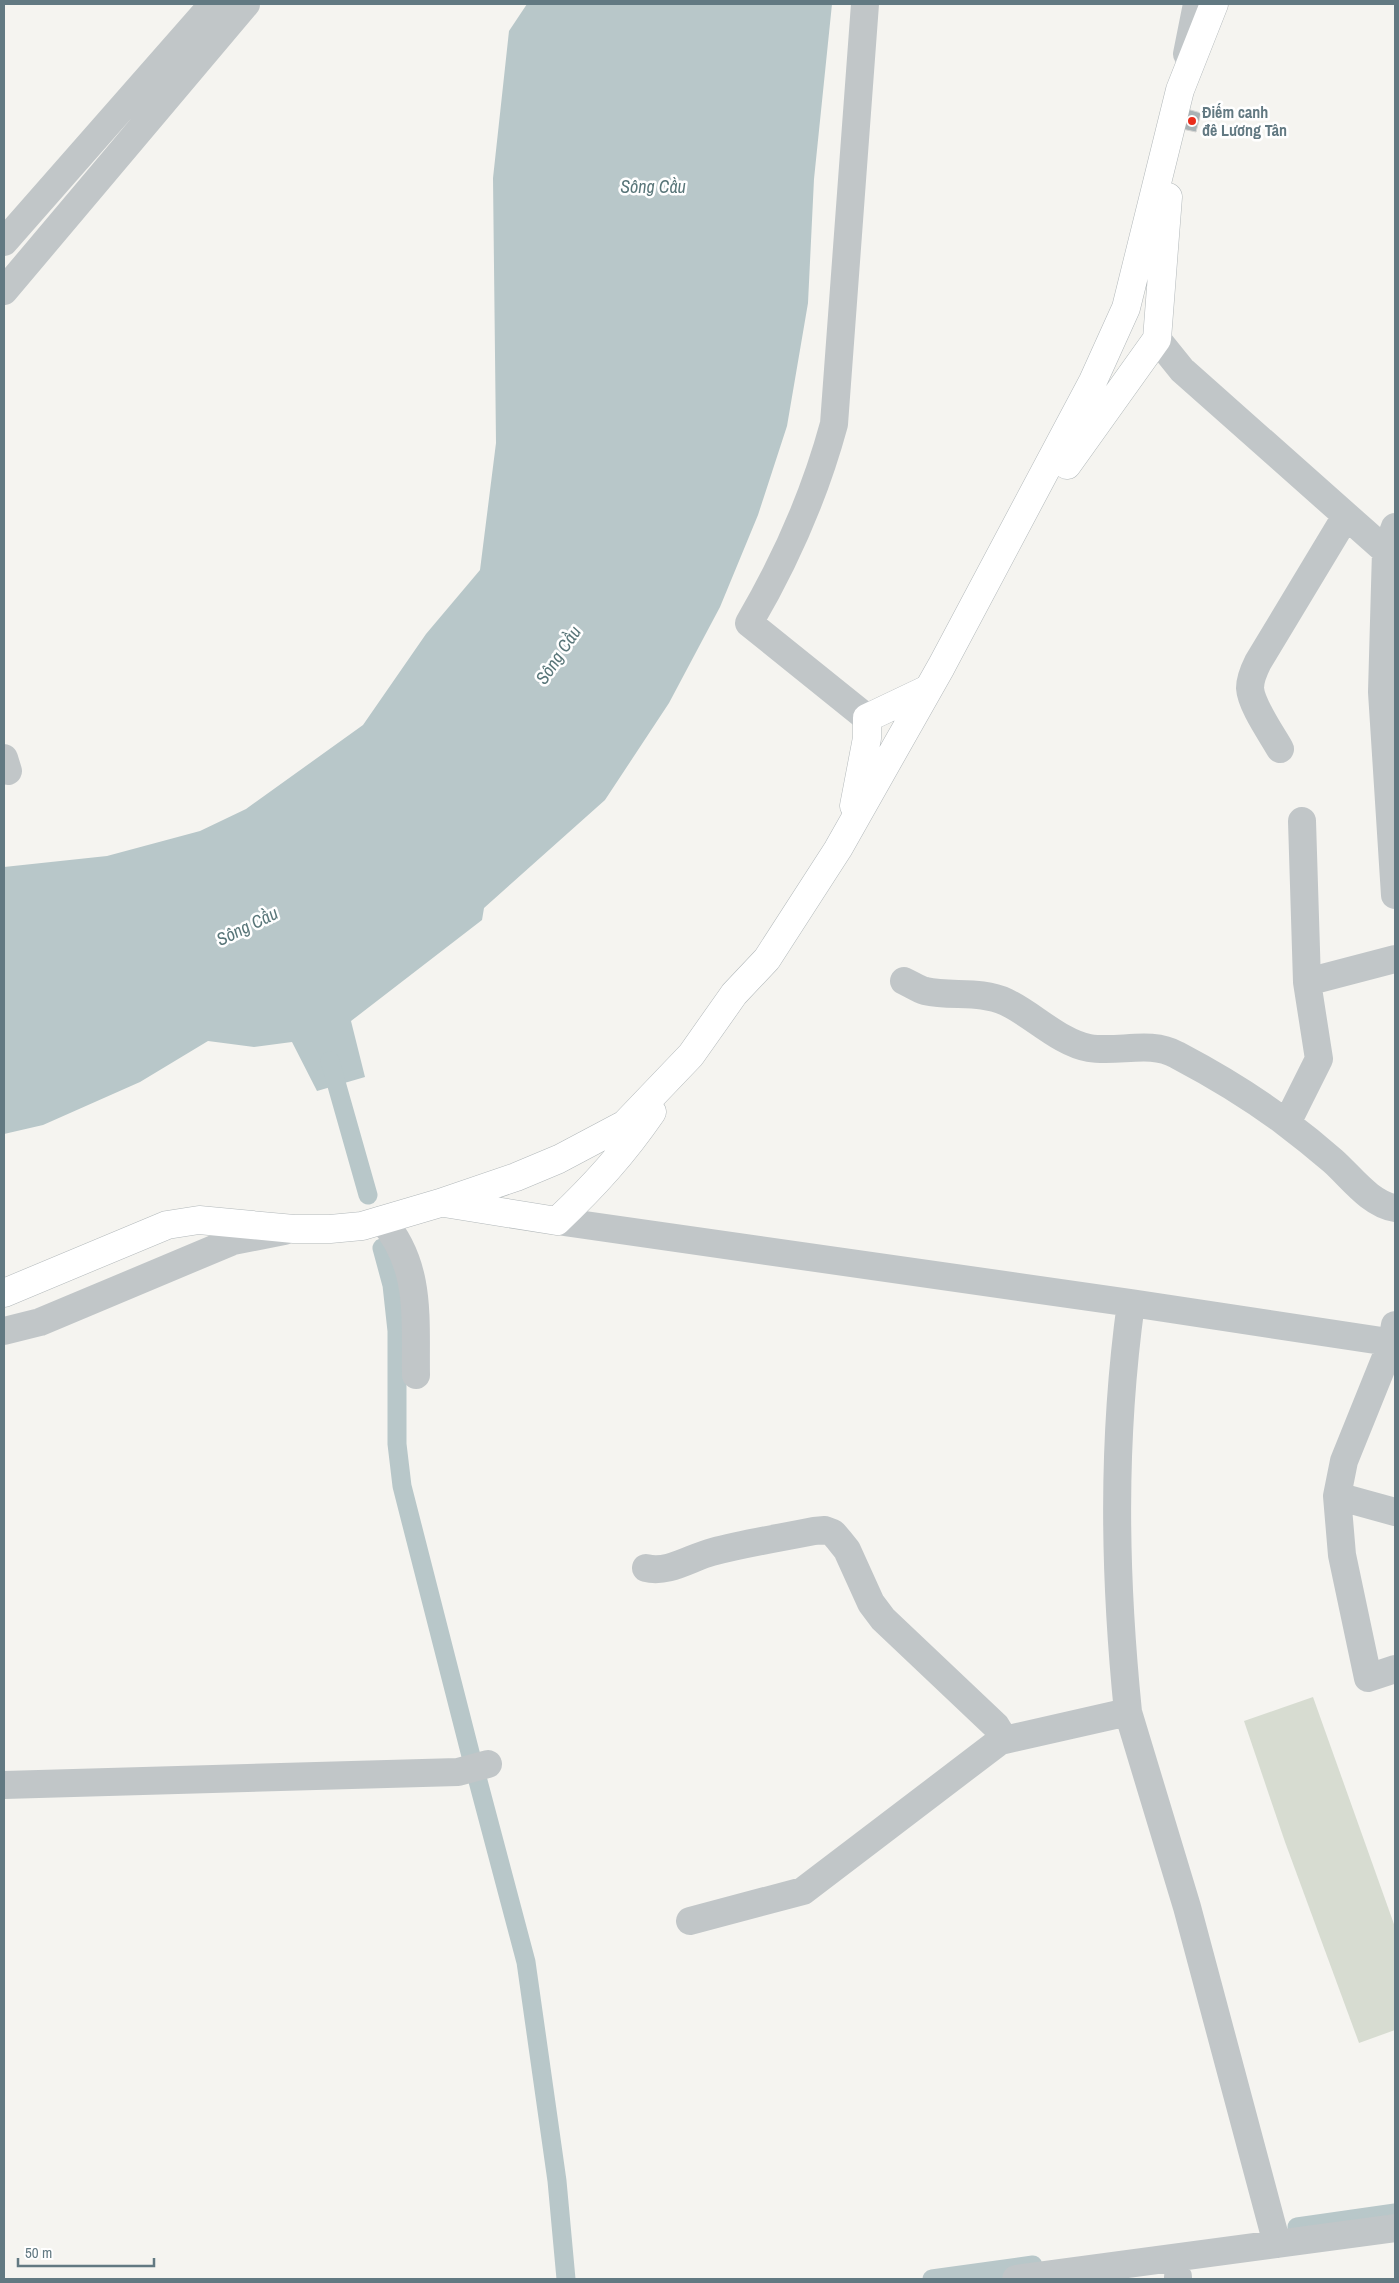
<svg xmlns="http://www.w3.org/2000/svg" width="1399" height="2283" font-family="'Archivo Narrow',sans-serif">
	<rect width="100%" height="100%" fill="#f5f4f0"/>
	<path fill="#d7dcd1" d="M1313,1697L1395,1927V2030L1359,2043L1285,1842L1244,1721Z"/>
	<path fill="#b8c7c9" d="M527,4H832L814,179L808,303L787,426L758,515L720,607L669,703L605,800L484,908L482,920L351,1021L365,1077L317,1091L292,1042L254,1047L208,1041L140,1082L43,1125L4,1134V867L107,856L200,831L246,809L363,725L426,634L480,570L496,443L493,178L509,31Z"/>
	<g fill="none" stroke-linecap="round" stroke-linejoin="round">
		<path stroke="#b8c7c9" stroke-width="19" d="M330,1061L368,1195
			M382,1248L392,1285L397,1331V1444L402,1486L472,1760
			M478,1781L526,1962L557,2181L566,2279
			M1297,2227L1395,2213
			M932,2279L1033,2265"/>
	</g>
	<path fill="#a8b2b5" stroke="#d6d5d3" d="M1187,109L1201,113L1196,132L1182,129Z"/>
	<g fill="none" stroke-linecap="round" stroke-linejoin="round">
		<defs>
			<path id="major" d="M1067,465L1157,339L1168,197
				M854,806L867,738V718L928,689
				M444,1203L557,1221C595,1185 623,1154 652,1112
				M4,1293L167,1225L199,1220L294,1229H330L362,1226L440,1203L516,1177L559,1159L625,1124L691,1055L734,994L767,959L838,849L941,667L1093,381L1126,308L1180,90L1214,4"/>
		</defs>
		<use href="#major" stroke="#b2b8ba" stroke-width="29"/>
		<path stroke="#c1c6c8" stroke-width="28" d="M865,4L834,424C815,494 786,560 749,623L867,718
			M1187,54L1197,4
			M4,242L213,4
			M4,291L246,4
			M1157,339L1182,370L1386,551
			M1395,527L1386,551L1382,692L1395,895
			M1280,749C1271,733 1251,705 1250,688C1250,679 1254,670 1258,662L1346,516
			M4,758L8,771
			M904,981C911,984 918,989 925,991C952,997 980,990 1006,1002C1032,1014 1060,1043 1089,1048C1119,1053 1150,1040 1177,1055C1215,1075 1253,1098 1286,1123C1302,1135 1318,1148 1333,1161C1351,1177 1370,1204 1395,1208
			M1307,982L1395,959
			M1287,1123L1319,1059L1307,982L1302,821
			M382,1220C422,1266 415,1318 416,1375
			M557,1221L1131,1303L1395,1343
			M1395,1325L1392,1342L1344,1461L1337,1496L1342,1555L1368,1678L1395,1669
			M4,1331L40,1322L233,1241L284,1231
			M1337,1496L1395,1512
			M646,1568C668,1574 692,1557 712,1552C746,1543 780,1538 814,1531L825,1530L833,1533L839,1540L847,1550L871,1603L883,1619L996,1726L1004,1739
			M1128,1712L1187,1907L1277,2244
			M4,1785L458,1772L488,1764
			M690,1921L803,1891L1000,1741L1128,1712C1114,1573 1112,1441 1131,1303
			M1178,2277V2279
			M1016,2279L1395,2228"/>
		<use href="#major" stroke="#fff" stroke-width="28"/>
	</g>
	<circle fill="#e92d1c" stroke="#fff" stroke-width="2" cx="1192" cy="121" r="5"/>
	<g text-anchor="middle" dominant-baseline="central" stroke-width="5" stroke-linejoin="round" paint-order="stroke">
		<g font-size="16" font-weight="bold" fill="#627982" stroke="#fff" text-anchor="start">
			<text x="1202" y="112">Điếm canh<tspan x="1202" dy="18">đê Lương Tân</tspan></text>
		</g>
		<g font-size="18" font-style="italic" fill="#597679" stroke="#fff">
			<text x="653" y="186">Sông Cầu</text>
			<text transform="translate(558 655) rotate(-56)">Sông Cầu</text>
			<text transform="translate(247 926) rotate(-26)">Sông Cầu</text>
		</g>
	</g>
	<rect width="1399" height="2283" fill="none" stroke="#627982" stroke-width="10"/>
	<path d="M18 2258v8h136v-8" fill="none" stroke="#627982" stroke-width="2.5"/>
	<text x="25" y="2258" font-size="15" fill="#627982" stroke="#ffffff" stroke-width="4" paint-order="stroke">50 m</text>
</svg>
